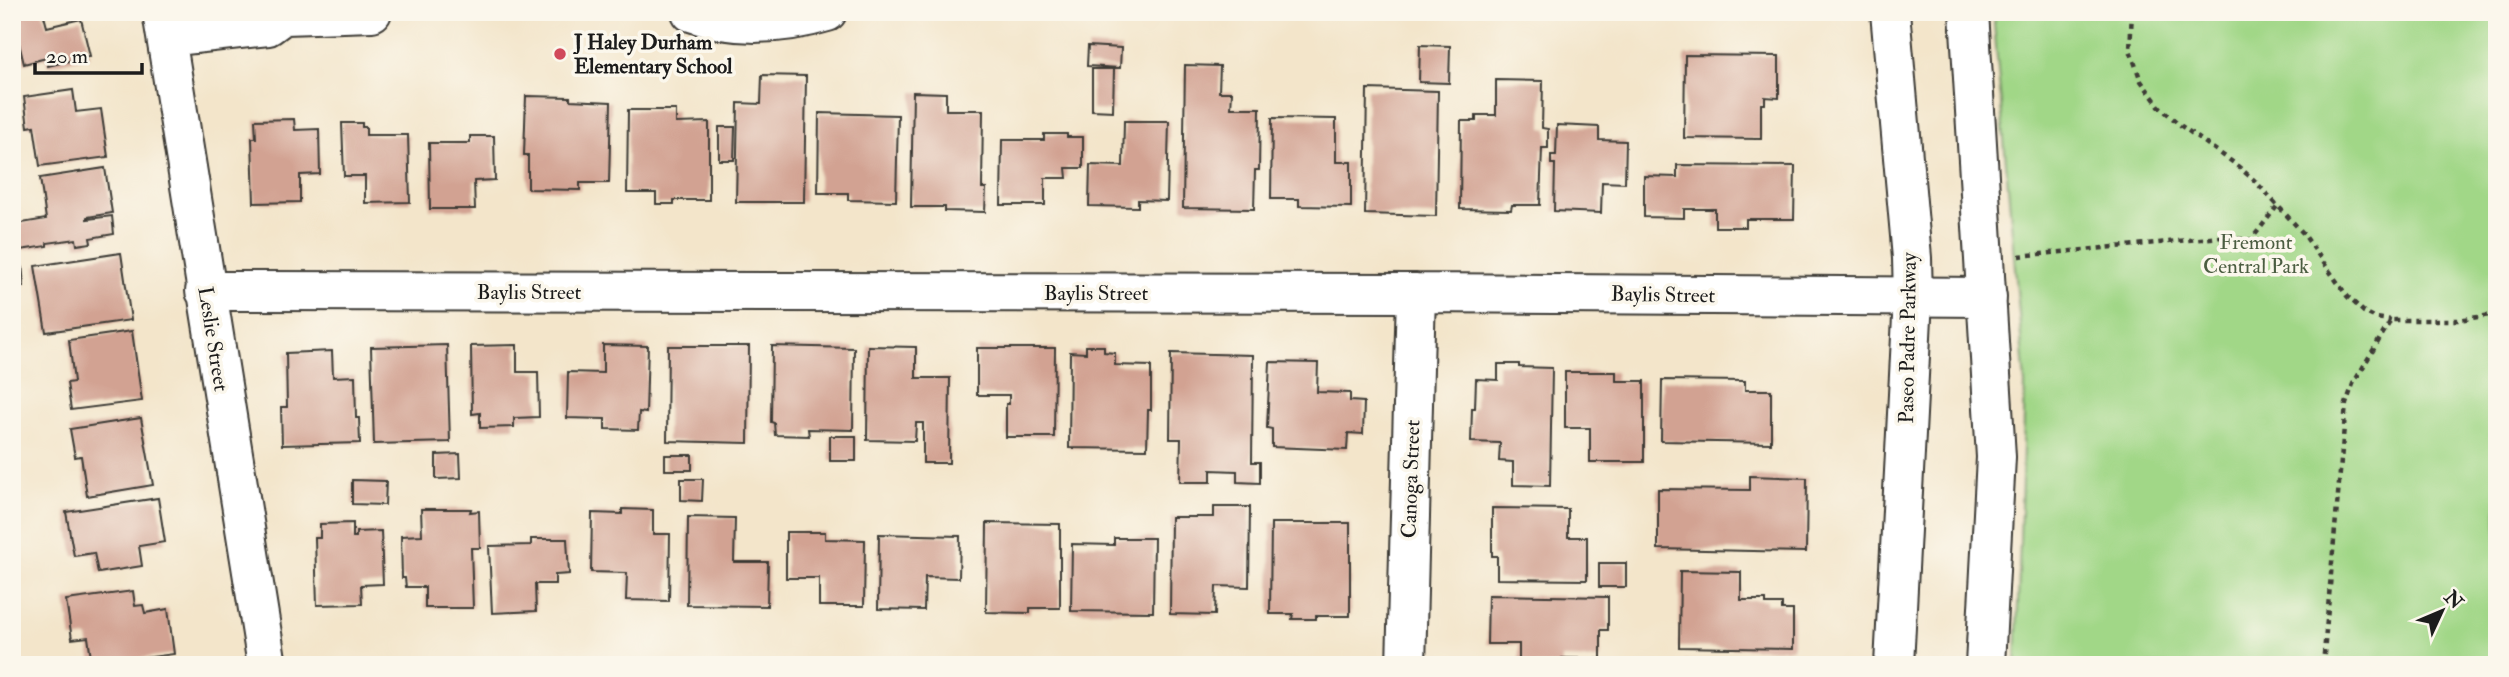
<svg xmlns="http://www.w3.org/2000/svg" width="2509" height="677" font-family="'IM FELL Double Pica',serif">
	<rect width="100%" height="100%" fill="#fbf7ec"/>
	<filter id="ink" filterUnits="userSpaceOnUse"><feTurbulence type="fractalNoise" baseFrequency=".0143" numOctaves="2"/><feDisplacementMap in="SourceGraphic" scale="14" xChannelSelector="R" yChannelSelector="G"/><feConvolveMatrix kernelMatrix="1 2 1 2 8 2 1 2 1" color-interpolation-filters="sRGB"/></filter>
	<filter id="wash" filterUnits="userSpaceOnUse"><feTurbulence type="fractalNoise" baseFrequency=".00686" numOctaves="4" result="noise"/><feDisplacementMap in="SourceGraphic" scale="28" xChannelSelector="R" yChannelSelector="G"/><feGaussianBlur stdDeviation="1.57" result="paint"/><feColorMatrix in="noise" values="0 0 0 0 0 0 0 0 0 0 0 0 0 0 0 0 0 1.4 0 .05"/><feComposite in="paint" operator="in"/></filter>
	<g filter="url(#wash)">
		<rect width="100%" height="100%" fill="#f3e5ca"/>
		<path fill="#a1d787" stroke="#5e7a52" stroke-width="2" d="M1993,12H2497V665H2016L2025,384Z"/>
		<g id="blocks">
			<path fill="#d2a292" d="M12,12H43L47,27L81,19L90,56L48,66L46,58L24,64L19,43L12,44Z
				M1690,12H1768V14L1691,21Z
				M1420,45L1450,46L1449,83L1419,82Z
				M1088,46L1121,48L1120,68L1087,66Z
				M1685,55L1779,56V98L1765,97V104H1761V139L1684,138Z
				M1185,65L1220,66L1219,92H1232L1231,108H1260L1259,170H1255L1254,209L1183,208Z
				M1092,69H1114L1113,111L1092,110Z
				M762,75L806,76L804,202H736L738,103L761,104Z
				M1496,80L1543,81L1542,128L1548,129V148H1542L1540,205H1512L1511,210L1460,209L1461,121H1476V115H1496Z
				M1367,89L1438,91L1436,216L1365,214Z
				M73,90L76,112L101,109L108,157L40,166L34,126L28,127L24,97Z
				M913,92L946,93V110H983L982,188H986L985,212L945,211V207H911Z
				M526,96L570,97V100L611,102L609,183H580V190L528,189V155H524Z
				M628,110H676V123L709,122V200H674V204H656V193H627Z
				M819,113L898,115L896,201L848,200V193H818Z
				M1272,118L1336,119V162H1351V207L1299,206V199H1271Z
				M294,119L295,130L319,129L320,174L300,175V202L254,203L252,138H256L255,120Z
				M1124,121H1169L1167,201L1138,200V207L1089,206L1090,165L1123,166Z
				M342,123H362V127H366V135H408L410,202L365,203V176H344Z
				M1557,125L1599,127V140L1626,141L1625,183L1602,182L1601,213L1554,211L1555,164H1551V155H1556Z
				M719,127H735L734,160H719Z
				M1044,134H1067V137H1083V168H1066L1067,178H1045V205H1001L1002,140H1044Z
				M470,136H494L495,180L474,181L475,209H430L429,143H470Z
				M1677,165L1795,166L1794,219H1746V227H1715V209H1684V218L1644,217V176L1677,177Z
				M105,168L112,213L87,217V219L112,216L114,234L90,238L91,243L77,245L76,239L47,243V246L20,250L16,224L46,219L40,178Z
				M121,253L131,320L46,332L35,266Z
				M22,264L24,286L12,287V265Z
				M132,331L142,401L71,410L67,383L74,382L69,340Z
				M447,345L450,442L374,444L371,347Z
				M517,345V372H538L539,417L514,418V427L480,428V413L472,414L471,346Z
				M603,345L648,346L646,413L639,412L638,430L605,429V419L567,418L568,372L603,373Z
				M668,346H749L748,443L667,441Z
				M772,346L854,348L853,430L808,429L809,436L775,435L774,423L771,422Z
				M868,346L916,347V378H950L949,463H923V423H916L915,441L867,440Z
				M1086,346H1104V352L1115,353V365L1151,366V410H1148L1147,449L1069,448L1070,352L1086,353Z
				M977,348H1055L1054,437H1006V404H1009V395H977Z
				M332,351L333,377L355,376L356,418H359L360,443L282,445L281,407H287L286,353Z
				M1171,353L1253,355L1252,462H1260V483L1237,482V471L1211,470V482H1180L1181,439H1170Z
				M1270,362L1318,363L1317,392L1350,393V401L1364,402L1363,434L1348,433L1347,450L1272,447V429L1267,428Z
				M1498,364H1519V367L1552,368L1550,486L1513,485V462L1499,461L1500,443L1471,442L1472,408H1475L1476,379L1498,380Z
				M1565,372H1616V381H1644V462H1590V428H1565Z
				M1662,380L1745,381V390H1771V443L1661,441Z
				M141,418L153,485L87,496L81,456L75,457L70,429Z
				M830,436H856V461H830Z
				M460,454L461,478L436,479V455Z
				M665,455H692V470H665Z
				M1750,476L1807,478L1806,552L1658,549V489L1750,490Z
				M681,479H703L702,501L681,500Z
				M352,480L386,481L385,505L352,504Z
				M158,498L165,542L139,546L142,566L98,573L94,553L74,556L66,512Z
				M1214,507H1250L1249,587L1216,586L1215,615L1170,614L1171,517H1214Z
				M1492,508L1568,509V537H1587V580L1497,579V556H1492Z
				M421,509H471L470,512L479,511L480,548H471L473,608H425V587H406L405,578H402L401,536L422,535Z
				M622,509L653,510V534H670L669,601L626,600L627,573L591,572L592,513L622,514Z
				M688,517L735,518L734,562H768L767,606L687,605Z
				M353,523V537H356V532L381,531L383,584L361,585L362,604L317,605L315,538H320V524Z
				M987,523L1060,524V608H1030V613L986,612Z
				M1271,523H1350V616H1316V619H1292L1293,614H1270Z
				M786,532H825V539L865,540L864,606H819V578H786Z
				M879,534L960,536L959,578L925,577L924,610L878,609Z
				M1114,538H1154L1153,612L1071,611L1072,544L1114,545Z
				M531,539H567L569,574L555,575V584H535L536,611L492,613L489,546L531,545Z
				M1599,563H1626V587H1599Z
				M1680,571L1741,572V600H1766V604H1782V610H1793V649L1679,647Z
				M133,591L135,606L143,605L145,613L168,609L174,654L92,665L88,637L72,639L66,600Z
				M1488,595L1608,597V630H1601V659L1562,658V665H1519V644H1487Z
				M1685,661L1723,663V665H1685Z"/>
		</g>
	</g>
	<g filter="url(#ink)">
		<use href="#blocks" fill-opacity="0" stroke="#3c3a36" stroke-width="2"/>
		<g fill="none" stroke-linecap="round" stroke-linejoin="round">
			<defs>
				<path id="minor" d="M162,12L267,665
					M691,12C734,28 784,25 827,12
					M285,15L372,12
					M166,37L268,26L287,12
					M205,291L1416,293L1987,297
					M1406,665L1416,293"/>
				<path id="major" d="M1890,12L1912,258L1913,298L1894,665
					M1969,12L1996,457L1985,665"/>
			</defs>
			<use href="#minor" stroke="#3c3a36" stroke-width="42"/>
			<use href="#major" stroke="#3c3a36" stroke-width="42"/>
			<path stroke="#3c3a36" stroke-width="4.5" stroke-dasharray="5 5" stroke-linecap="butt" d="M2132,12L2130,50L2141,81L2160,107L2180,125L2234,163L2254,180L2303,233L2347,296L2364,312L2376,318L2391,320
				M2019,256L2221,237L2251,240L2278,205
				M2323,665L2346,404L2353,384L2391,320H2458L2497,314"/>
			<use href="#minor" stroke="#fff" stroke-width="38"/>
			<use href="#major" stroke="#fff" stroke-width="38"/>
		</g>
	</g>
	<circle fill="#d1495b" stroke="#fbf7ec" stroke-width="2.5" cx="560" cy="54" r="7"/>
	<g text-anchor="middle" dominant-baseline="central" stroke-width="7" stroke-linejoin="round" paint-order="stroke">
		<g font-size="21" font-weight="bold" fill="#1c1c1c" stroke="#fbf7ec" text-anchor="start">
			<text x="574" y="42">J Haley Durham<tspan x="574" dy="24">Elementary School</tspan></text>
		</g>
		<g font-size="21" fill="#4b5d41" stroke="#fbf7ec">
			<text x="2256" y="242">Fremont<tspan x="2256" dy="24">Central Park</tspan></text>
		</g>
		<g font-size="21" fill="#1c1c1c" stroke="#fbf7ec">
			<text x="529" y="292">Baylis Street</text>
			<text x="1096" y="293">Baylis Street</text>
			<text transform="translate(1663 295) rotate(1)">Baylis Street</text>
			<text transform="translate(1908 338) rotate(-89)">Paseo Padre Parkway</text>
			<text transform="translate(213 339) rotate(81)">Leslie Street</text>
			<text transform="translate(1411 479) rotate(-88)">Canoga Street</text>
		</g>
	</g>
	<rect width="2509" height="677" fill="none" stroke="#fbf7ec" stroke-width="42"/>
	<g transform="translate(2442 611) rotate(46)" stroke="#fbf7ec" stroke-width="5" paint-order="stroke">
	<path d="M0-5L12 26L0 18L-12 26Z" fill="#1c1c1c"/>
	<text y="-10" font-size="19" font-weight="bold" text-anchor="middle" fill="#1c1c1c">N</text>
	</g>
	<path d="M35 63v10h107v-10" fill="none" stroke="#1c1c1c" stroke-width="3.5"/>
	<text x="46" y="63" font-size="21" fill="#1c1c1c" stroke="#fbf7ec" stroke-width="5" paint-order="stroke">20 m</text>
</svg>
